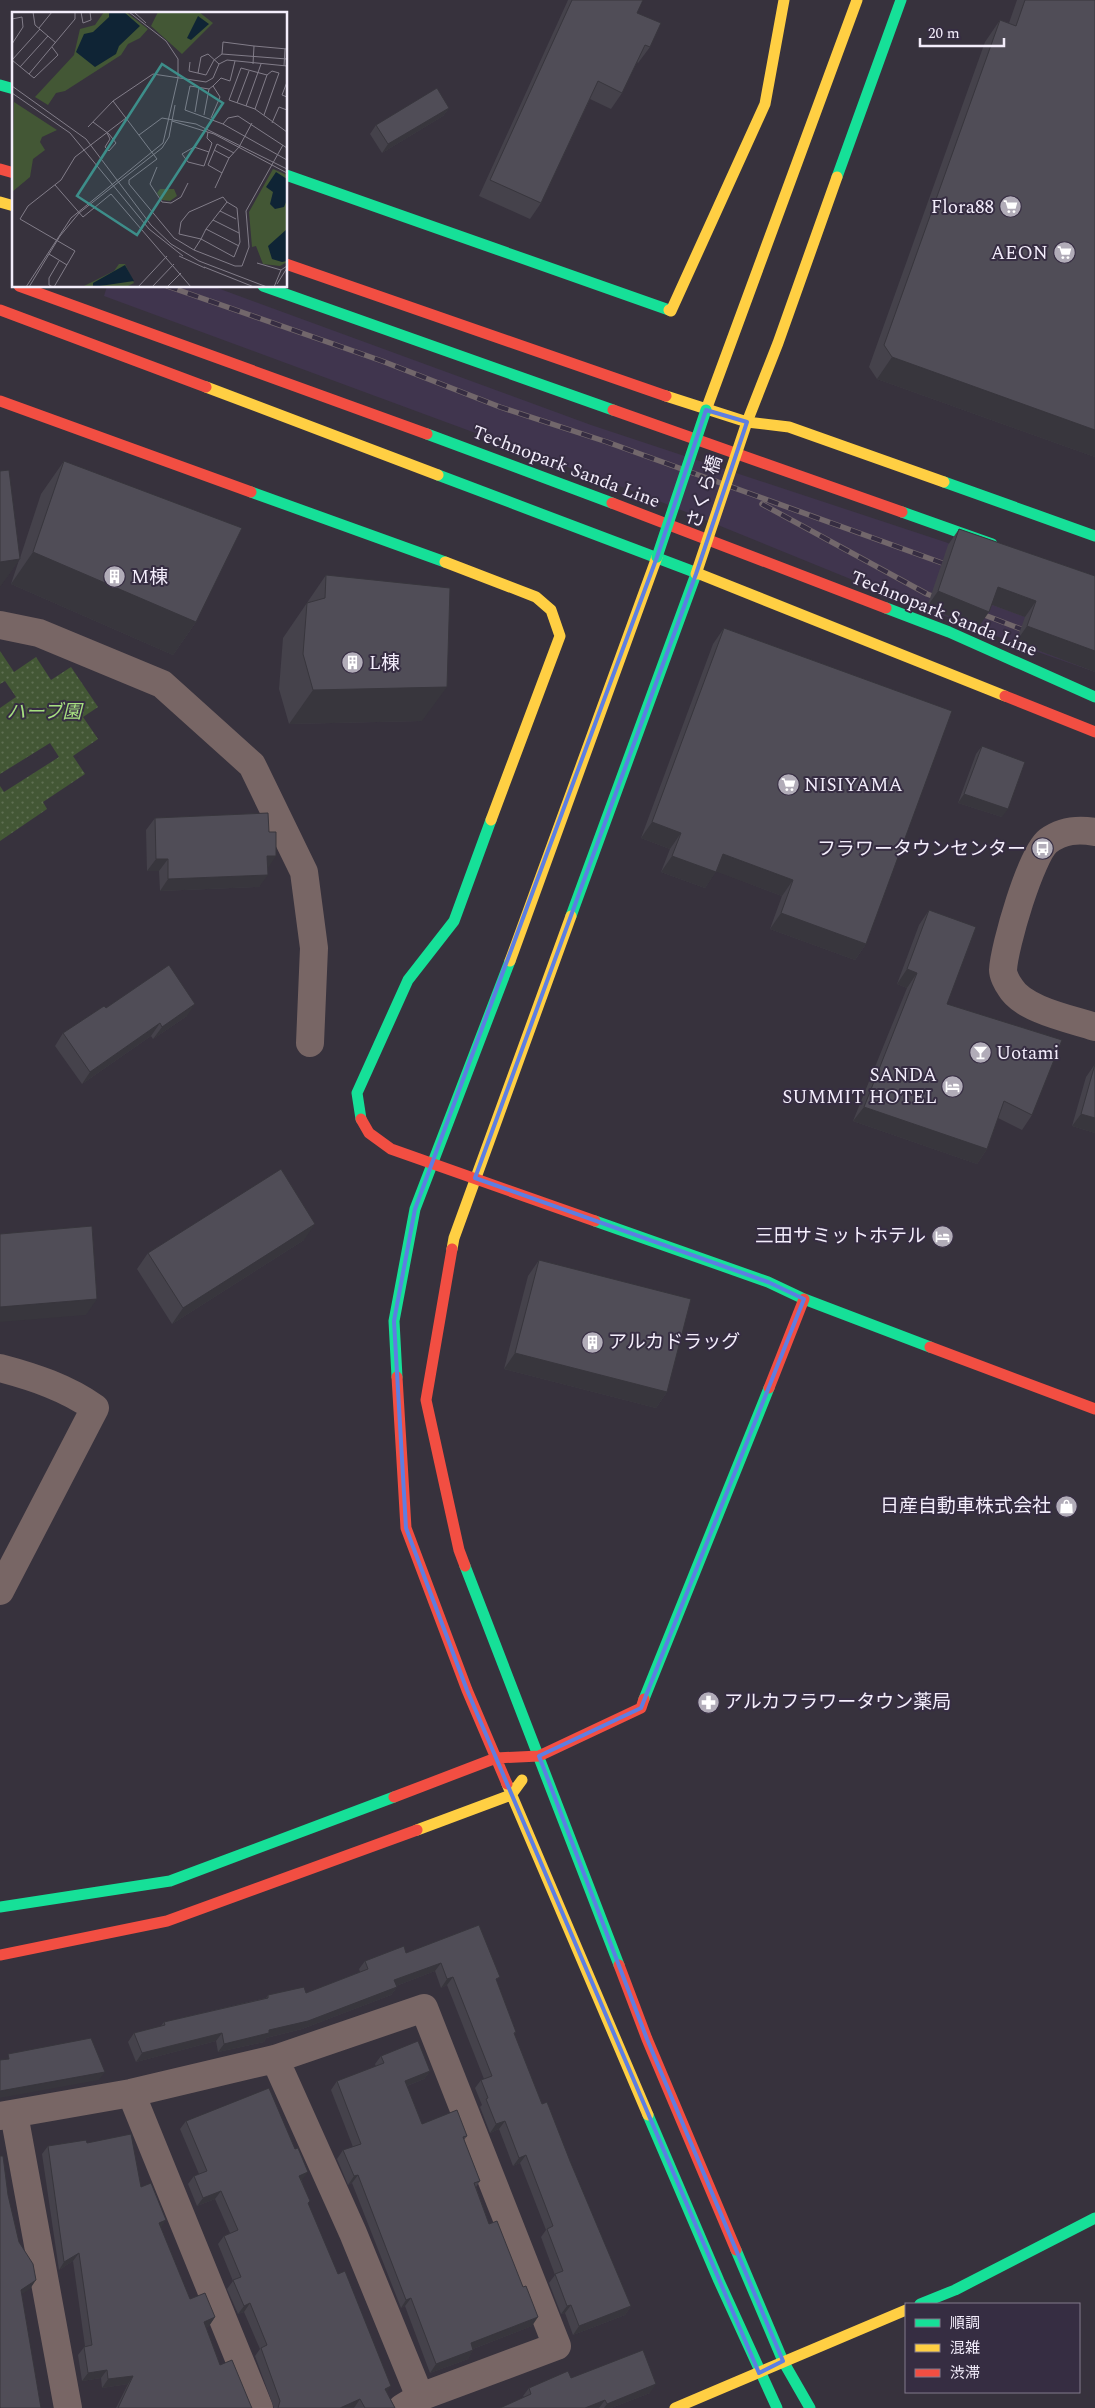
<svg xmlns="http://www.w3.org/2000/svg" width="1095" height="2408" font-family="Spectral,'Noto Sans JP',serif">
	<defs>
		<pattern id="park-dots" width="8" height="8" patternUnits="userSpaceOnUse" patternTransform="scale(1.25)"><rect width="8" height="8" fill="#435735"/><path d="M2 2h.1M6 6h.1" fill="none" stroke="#5f6f53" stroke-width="1.8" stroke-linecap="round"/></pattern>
	</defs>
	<rect width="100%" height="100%" fill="#37323d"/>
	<path fill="#40354e" d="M107,286H212L591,425L945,542L1095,596V672L1035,651L875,589L649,497L104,296Z"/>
	<path fill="url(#park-dots)" d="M0,651L14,672L36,657L51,680L71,667L98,707L83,717L98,739L73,756L85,774L43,802L47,809L0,841V786L4,792L59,757L50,743L0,774V708L16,697L5,681L0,684Z"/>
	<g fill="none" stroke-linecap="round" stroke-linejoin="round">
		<path stroke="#786665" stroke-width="28" d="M0,625L39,633L162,684L252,765L304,872L314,948L310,1043
			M1095,832C1078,829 1063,830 1048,841C1031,854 1004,947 1003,970C1003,975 1007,983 1010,987C1023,1010 1071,1019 1095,1027
			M0,1368C34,1377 67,1388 95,1408L0,1591
			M275,2059L353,2233L420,2397
			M131,2093L259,2408
			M14,2114L68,2408
			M0,2116L131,2093L275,2059L424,2008L557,2346L420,2397L402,2408"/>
		<path stroke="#16e098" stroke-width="11" d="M0,85L14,89
			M286,175L669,310
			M837,177L901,0
			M263,286L613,410
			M427,434L612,503
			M438,475L697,573
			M944,482L1095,536
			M251,492L445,562
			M902,512L992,544
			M886,608L949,632L1095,697
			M571,916L696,574
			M361,1119L357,1093L408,980L454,921L491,820
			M595,1221L768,1282L804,1299L930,1347
			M397,1377L394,1321L415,1209L510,961
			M465,1566L619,1965
			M644,1699L769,1388
			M0,1907L170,1881L394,1797
			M648,2115L719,2281L777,2408
			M736,2250L783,2361L810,2408
			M920,2304L955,2290L1095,2218"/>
		<path stroke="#ffcf43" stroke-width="11" d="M0,202L14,206
			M669,310L671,311L765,104L784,0
			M206,387L438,475
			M666,396L747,422L789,427L944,482
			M706,410L857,0
			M747,422L778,343L837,177
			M445,562L536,597L551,610L560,636L491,820
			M697,573L1005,696
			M510,961L657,557
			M452,1249L454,1238L571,916
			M507,1784L648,2115
			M417,1830L511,1795L522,1780
			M675,2408L906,2310"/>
		<path stroke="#f24e42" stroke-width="11" d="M0,169L14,173
			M286,264L666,396
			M19,286L427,434
			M0,310L206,387
			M0,401L251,492
			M613,410L902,512
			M612,503L886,608
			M1005,696L1095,732
			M361,1119L369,1133L391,1149L595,1221
			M452,1249L426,1400L459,1550L465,1566
			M930,1347L1095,1409
			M397,1377L406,1528L467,1690L507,1784
			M769,1388L804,1299
			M394,1797L496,1758L539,1756L641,1708L644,1699
			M0,1955L167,1921L417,1830
			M619,1965L647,2039L736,2250"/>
		<defs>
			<path id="rail" d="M167,286L382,361L500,407L607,442L956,568
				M762,504L927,594L943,600
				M974,611L1034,634"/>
		</defs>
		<use href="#rail" stroke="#72676b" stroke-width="5.5"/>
		<use href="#rail" stroke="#362d42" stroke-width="4" stroke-dasharray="11" stroke-linecap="butt"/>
		<path stroke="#16e098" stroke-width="11" d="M657,557L706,410"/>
		<path stroke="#ffcf43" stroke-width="11" d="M696,574L747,422"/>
	</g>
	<path fill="#45424b" d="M568,0H643L637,13L650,47L638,63L637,62L622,93L611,109L590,99L541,203L530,219L479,196Z
		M1017,0H1095V457L877,379L869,367L985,42L1000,20L1009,23Z
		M449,108L443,116L382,153L370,134L376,125Z
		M64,461L196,622L173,655L11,584L19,560L0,587L20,558L41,494Z
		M959,529L1095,576V672L1016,642L1025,617L992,605L978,628L927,607L948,545Z
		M326,575L422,721L289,724L279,689L283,638Z
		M724,628L866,944L855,960L770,929L782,896L716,871L705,888L661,872L670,849L641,838L713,644Z
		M982,746L1002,817L958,803L976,754Z
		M155,818L268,868L259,887L160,891L159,871H147L146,830Z
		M929,910L947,1004L1032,1115L1022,1130L998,1118L987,1149L977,1164L853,1121L907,988L897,984L919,925Z
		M106,1008L187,1016L153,1039L151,1036L82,1084L55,1046L63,1033Z
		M1095,1064V1133L1072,1126L1086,1077Z
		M304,1240L172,1324L137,1269L148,1253Z
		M539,1260L667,1392L656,1408L504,1369L528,1276Z
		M479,1925L497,1982L516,2032L514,2035L542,2104L570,2161L631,2306L625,2315L573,2335L565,2313L561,2314L549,2283L555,2275L541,2237L546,2230L520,2163L513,2166L499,2129L490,2133L480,2107L482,2105L475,2088L481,2080L484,2079L447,1985L441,1988L435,1971L396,1986L397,1987L391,1995L302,2029L266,2038L264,2042L218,2052L216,2041L136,2062L128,2042L134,2033L160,2027L164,2022L266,1998L268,1995L306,1993L360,1972L359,1969L365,1961L406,1953Z
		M381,2056L430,2071L424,2079L407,2086L422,2124L467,2136L464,2140L480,2181L476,2187L489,2224L532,2326L473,2349L468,2359L430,2373L405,2306L401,2308L352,2183L348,2185L337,2159L343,2150L353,2147L331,2090L337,2081L376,2067L375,2064Z
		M186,2121L302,2180V2181L308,2204L387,2392L395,2408H274L255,2356L260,2349L244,2312L238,2314L227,2289L233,2281L218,2244L224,2236L230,2233L215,2199L197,2206L188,2184L194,2176L199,2174L180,2129Z
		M87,2143L141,2187L161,2228L190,2299L215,2317L209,2326L206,2327L220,2365L252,2408H116L128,2384L102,2388L101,2378L82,2381L78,2355L85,2346L73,2261L59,2270L42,2154L48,2146Z
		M571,2378L650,2393L611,2408H500L524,2397L523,2396L529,2388Z"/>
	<path fill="#38363d" d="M449,108L443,116L382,153L388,144Z
		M892,357L1095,430V457L877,379Z
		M33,552L196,622L173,655L11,584Z
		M20,559L0,587V562Z
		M998,587L1036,601L1025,617L987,603Z
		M938,591L989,612L978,628L927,607Z
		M1027,626L1095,651V672L1016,642Z
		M447,687L422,721L289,724L313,690Z
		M964,794L1008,809L1002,817L958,803Z
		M652,822L681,833L670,849L641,838Z
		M723,854L793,880L782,896L712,870Z
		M267,856H276L268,868Z
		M672,856L716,872L705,888L661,872Z
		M156,859H168L159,871H147Z
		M268,875L259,887L160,891L168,879Z
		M781,913L866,944L855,960L770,929Z
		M907,969L917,973L907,988L897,984Z
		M195,1004L187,1016L153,1039L162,1027Z
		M160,1023L151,1036L82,1084L90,1072Z
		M864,1107L987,1149L977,1164L853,1121Z
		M1081,1114L1095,1118V1133L1072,1126Z
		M315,1224L304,1240L172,1324L183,1308Z
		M97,1299L86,1315L0,1322V1307Z
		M515,1353L667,1392L656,1408L504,1369Z
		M441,1963L435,1971L388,1989L394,1980Z
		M453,1977L447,1985L441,1988L447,1979Z
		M397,1987L391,1995L302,2029L266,2038L264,2042L218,2052L224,2044L269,2030Z
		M222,2033L216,2041L136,2062L142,2053Z
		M430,2071L424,2079L399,2089L405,2081Z
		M105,2072L99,2080L0,2098V2091Z
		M505,2121L499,2129L490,2133L496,2124Z
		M526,2155L520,2163L513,2166L519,2158Z
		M308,2172L302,2180L294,2184L299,2176Z
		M358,2175L352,2183L348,2185L354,2176Z
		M221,2191L215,2199L197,2206L203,2198Z
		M166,2220L161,2228L159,2223Z
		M79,2253L73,2261L59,2270L64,2262Z
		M36,2280L30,2289L16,2298L21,2290Z
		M411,2298L405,2306L401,2308L406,2300Z
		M250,2303L244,2312L238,2314L244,2306Z
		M571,2305L565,2313L561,2314L567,2306Z
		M631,2306L625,2315L573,2335L579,2326Z
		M215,2317L209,2326L198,2330L204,2322Z
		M538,2317L532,2326L465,2352L471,2343Z
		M473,2350L468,2359L430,2373L436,2364Z
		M107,2370L101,2378L82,2381L88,2373Z
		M133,2376L128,2384L102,2388L108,2379Z
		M656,2384L650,2393L611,2408H604L607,2404Z
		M391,2386L385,2395V2389Z
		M360,2399L354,2408H340Z
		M605,2400L599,2408H585Z"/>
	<path fill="#504d57" stroke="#38363d" d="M572,0H643L637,13L661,23L650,47L645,45L622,93L598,81L541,203L490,180Z
		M1025,0H1095V430L892,357L884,345L1000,20L1016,26Z
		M437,88L449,108L388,144L376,125Z
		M64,461L242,528L196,622L33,552Z
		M9,470L20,559L0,562V471Z
		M959,529L1095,576V651L1027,626L1036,601L998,587L989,612L938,591Z
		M326,575L450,588L447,687L313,690L303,654L307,603L325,598Z
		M724,628L952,711L866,944L781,913L793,880L723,854L716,872L672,856L681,833L652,822Z
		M982,746L1025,762L1008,809L964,794Z
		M268,813L269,832H276V856H267L268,875L168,879V859H156L155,818Z
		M929,910L976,927L947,1004L1062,1040L1032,1115L1004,1101L987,1149L864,1107L917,973L907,969Z
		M169,965L195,1004L162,1027L160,1023L90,1072L63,1033L104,1006L106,1008Z
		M1095,1064V1118L1081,1114Z
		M281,1169L315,1224L183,1308L148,1253Z
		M92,1226L97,1299L0,1307V1234Z
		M539,1260L691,1299L667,1392L515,1353Z
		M479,1925L500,1977L496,1979L516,2032L514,2033L542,2104L547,2102L570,2161L631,2306L579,2326L571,2305L567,2306L555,2274L563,2271L547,2229L553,2226L526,2155L519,2158L505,2121L496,2124L486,2099L488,2098L481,2080L492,2076L453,1977L447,1979L441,1963L394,1980L397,1987L308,2021L269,2030V2033L224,2044L222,2033L142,2053L134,2033L165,2025L164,2022L268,1998V1995L304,1987L306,1993L368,1969L365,1961L404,1946L406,1953Z
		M91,2038L105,2072L0,2091V2060L9,2059L8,2054Z
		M418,2041L430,2071L405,2081L422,2124L457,2110L467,2136L463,2137L480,2181L474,2183L489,2224L497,2221L523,2287L526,2286L538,2317L471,2343L473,2350L436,2364L411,2298L406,2300L358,2175L354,2176L343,2150L361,2144L337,2081L384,2063L381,2056Z
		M269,2088L295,2149L298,2148L308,2172L299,2176L310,2201L308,2203L338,2274L345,2271L391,2386L385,2389L395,2408H365L360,2399L340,2408H278L280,2401L261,2348L267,2345L250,2303L244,2306L233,2280L241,2277L224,2236L238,2230L221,2191L203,2198L194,2176L207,2171L186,2121Z
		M131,2134L141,2187L151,2183L166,2220L159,2223L190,2299L205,2293L215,2317L204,2322L220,2365L232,2360L251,2406L252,2408H118L133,2376L108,2379L107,2370L88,2373L84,2347L92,2345L79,2253L64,2262L48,2146L86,2140L87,2143Z
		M0,2156H3L8,2195L19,2242L33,2264L36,2280L21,2290L41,2408H1L0,2407Z
		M643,2350L656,2384L607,2404L605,2400L585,2408H500L531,2394L529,2388L568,2371L571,2378Z"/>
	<path fill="none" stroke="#5d7ee2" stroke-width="4" stroke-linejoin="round" d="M706,410L747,422L696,574L475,1178L768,1282L804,1299L641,1708L539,1756L647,2039L783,2361L759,2373L467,1690L406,1528L394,1321L415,1209L657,557Z"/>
	<defs>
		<symbol id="supermarket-disc" viewBox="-11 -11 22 22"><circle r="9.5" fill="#b1acb8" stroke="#362d42"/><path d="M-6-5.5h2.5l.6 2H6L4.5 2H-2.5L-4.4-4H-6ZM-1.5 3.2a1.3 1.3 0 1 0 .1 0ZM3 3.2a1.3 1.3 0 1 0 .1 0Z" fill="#fff"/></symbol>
		<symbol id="building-disc" viewBox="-11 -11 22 22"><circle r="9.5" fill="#b1acb8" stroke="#362d42"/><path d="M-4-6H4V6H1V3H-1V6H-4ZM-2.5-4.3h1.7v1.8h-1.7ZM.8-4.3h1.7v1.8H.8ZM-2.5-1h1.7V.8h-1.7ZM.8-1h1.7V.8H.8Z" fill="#fff"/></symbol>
		<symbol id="bus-disc" viewBox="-11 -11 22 22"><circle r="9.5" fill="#b1acb8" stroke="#362d42"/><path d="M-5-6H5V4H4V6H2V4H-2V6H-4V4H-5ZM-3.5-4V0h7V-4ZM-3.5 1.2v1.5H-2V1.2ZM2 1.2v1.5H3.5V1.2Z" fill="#fff"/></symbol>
		<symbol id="bar-disc" viewBox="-11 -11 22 22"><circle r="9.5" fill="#b1acb8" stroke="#362d42"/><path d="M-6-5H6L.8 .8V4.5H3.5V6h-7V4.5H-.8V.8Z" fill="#fff"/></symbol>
		<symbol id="hotel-disc" viewBox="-11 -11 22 22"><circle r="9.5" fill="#b1acb8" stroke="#362d42"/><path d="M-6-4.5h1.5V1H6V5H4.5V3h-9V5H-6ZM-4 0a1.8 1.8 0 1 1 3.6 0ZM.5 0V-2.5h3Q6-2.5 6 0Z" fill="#fff"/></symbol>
		<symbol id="shop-disc" viewBox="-11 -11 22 22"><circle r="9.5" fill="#b1acb8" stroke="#362d42"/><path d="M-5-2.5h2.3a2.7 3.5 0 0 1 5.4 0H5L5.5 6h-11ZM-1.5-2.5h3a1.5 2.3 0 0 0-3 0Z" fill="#fff"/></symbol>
		<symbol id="pharmacy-disc" viewBox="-11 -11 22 22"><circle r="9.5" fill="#b1acb8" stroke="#362d42"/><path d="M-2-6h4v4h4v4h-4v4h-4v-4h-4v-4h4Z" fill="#fff"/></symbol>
	</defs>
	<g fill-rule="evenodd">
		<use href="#supermarket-disc" x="998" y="194" width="25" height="25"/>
		<use href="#supermarket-disc" x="1052" y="240" width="25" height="25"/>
		<use href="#building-disc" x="102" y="564" width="25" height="25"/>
		<use href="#building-disc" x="340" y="650" width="25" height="25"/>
		<use href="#supermarket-disc" x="776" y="772" width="25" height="25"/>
		<use href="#bus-disc" x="1030" y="836" width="25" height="25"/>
		<use href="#bar-disc" x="968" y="1040" width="25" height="25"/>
		<use href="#hotel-disc" x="940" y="1074" width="25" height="25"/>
		<use href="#hotel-disc" x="930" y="1224" width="25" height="25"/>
		<use href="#building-disc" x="580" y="1330" width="25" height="25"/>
		<use href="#shop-disc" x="1054" y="1494" width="25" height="25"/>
		<use href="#pharmacy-disc" x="696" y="1690" width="25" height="25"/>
	</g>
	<g text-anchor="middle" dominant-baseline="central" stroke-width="4" stroke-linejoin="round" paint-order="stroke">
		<g font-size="19" fill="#f3edfb" stroke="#362d42" text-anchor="end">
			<text x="994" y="207">Flora88</text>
			<text x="1048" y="253">AEON</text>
			<text x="131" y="577" text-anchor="start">M棟</text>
			<text x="369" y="663" text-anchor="start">L棟</text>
			<text x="804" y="785" text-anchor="start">NISIYAMA</text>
			<text x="1026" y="849">フラワータウンセンター</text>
			<text x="996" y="1053" text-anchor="start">Uotami</text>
			<text x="937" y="1075">SANDA<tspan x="937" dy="22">SUMMIT HOTEL</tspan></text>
			<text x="926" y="1236">三田サミットホテル</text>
			<text x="608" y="1342" text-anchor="start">アルカドラッグ</text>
			<text x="1051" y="1506">日産自動車株式会社</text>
			<text x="724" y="1702" text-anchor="start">アルカフラワータウン薬局</text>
		</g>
		<g font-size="19" fill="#f3edfb" stroke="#362d42">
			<text transform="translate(566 467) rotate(21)">Technopark Sanda Line</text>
			<text transform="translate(705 492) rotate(-72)">さくら橋</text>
			<text transform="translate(944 614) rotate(22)">Technopark Sanda Line</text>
		</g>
		<g font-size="19" font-style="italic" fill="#a7e080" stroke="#362d42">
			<text x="44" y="712">ハーブ園</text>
		</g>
	</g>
	<g transform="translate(12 12)">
		<rect width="275" height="275" fill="#37323d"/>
		<path d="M92,0H114L136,17L128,26L116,32L109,43L53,79L44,81L36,93L23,85L62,43L68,17L83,13ZM146,0H187L201,11L170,42L139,14ZM2,90L45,118L30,125L28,130L33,138L21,147L18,165L0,180ZM261,157L275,163V250L268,254L251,252L244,234L240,235L237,200ZM148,177H162L165,184L158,189L150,188L145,181ZM107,252H113L122,271L114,275H70L102,259Z" fill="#435735"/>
		<path d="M97,0H112L128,14L107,34L104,42L83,55L64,40L72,22L81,20L97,5ZM186,4L197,12L179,28L175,26ZM264,160L275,167V188L272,195L263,197L258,192L261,180L254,175ZM275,217V249L270,250L260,247L256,234ZM113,253L122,269L81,275V271Z" fill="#0f2435"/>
		<path fill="none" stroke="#827d89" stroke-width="1" d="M21,0L23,13L44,31M69,0L71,11L79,8L78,0M122,0L134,11M0,7L10,5L11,15L0,32M27,16L40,0M242,34L275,37M210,42L211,30L242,34L241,52M0,48L17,62L63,7V0M0,48L28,17M178,50L177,59L194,63L202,48L210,42L275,47M272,54L273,37M8,55L36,24M186,61L189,45L196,42L207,52M17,62L22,66L46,43L40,35M275,70L270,83L275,85M0,74L74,127L139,213L159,232L187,249L255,275M201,74L209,66L218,69L223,49M0,81L58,121L137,217L171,244M225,91L237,59M234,94L249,52M243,97L255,63M183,100L187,76M192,103L197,77M252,103L267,61L260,59L255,63L229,56L217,88L243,97L275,120M199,106L208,85L201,74L197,77L178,74L173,98L211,112L275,148M160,109L202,122L275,161M81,110L97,122L104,131L97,139L93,135L98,127L95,121M260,111L267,95L275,98M211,112L216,106L226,104L275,136M76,115L101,89M196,120L195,126L200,131L199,134L192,154L176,150L170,142L182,135L197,140M127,123L150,106L184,112L275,157M271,133L234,199L237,235L230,254H223L182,238L162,226L117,172V168L145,147L101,89L141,62L194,70L201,66L207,52L215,48L275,54M202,138L217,146M145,155L138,172L150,190L159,191L169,185L176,171M210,161L196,153L205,132L222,141M43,173L71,205L99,182L179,275M203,176L217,146L227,135L240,111M208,199L224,207M201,208L227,221M194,217L227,234M182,238L189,227L194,217L215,190L225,196L228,230L222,245L189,227L167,222L169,210L177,200L211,185L215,190M37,242L55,253M167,244L193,256M245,251L269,258M192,255L242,275M265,272L275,256M14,275L59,206L151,131L166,66V47L154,29L117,0M17,275L48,224L67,201L150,136L157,125L163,93M41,275L37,273V266L47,249M42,275L63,239L8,207L16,194L49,168L63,145L114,106M126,275L155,244M140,275L162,252M155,275L169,261M262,275L269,258L275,254"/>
		<path fill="#3d8e8a" fill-opacity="0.15" stroke="#3d8e8a" stroke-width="2.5" d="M150,52L211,91L125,223L65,184Z"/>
		<rect width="275" height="275" fill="none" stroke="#f3edfb" stroke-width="2.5"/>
	</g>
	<rect x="905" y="2303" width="175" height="90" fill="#362d42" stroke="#827a8c"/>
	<rect x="915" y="2319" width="25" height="8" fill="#16e098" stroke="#827a8c"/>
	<text x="950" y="2328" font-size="15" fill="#f3edfb">順調</text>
	<rect x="915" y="2344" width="25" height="8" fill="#ffcf43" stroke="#827a8c"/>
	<text x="950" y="2353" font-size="15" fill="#f3edfb">混雑</text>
	<rect x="915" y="2369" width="25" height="8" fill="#f24e42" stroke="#827a8c"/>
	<text x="950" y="2378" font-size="15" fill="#f3edfb">渋滞</text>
	<path d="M920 38v8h84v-8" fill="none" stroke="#f3edfb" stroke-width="2.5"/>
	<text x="928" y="38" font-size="15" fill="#f3edfb" stroke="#362d42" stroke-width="4" paint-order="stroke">20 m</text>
</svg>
